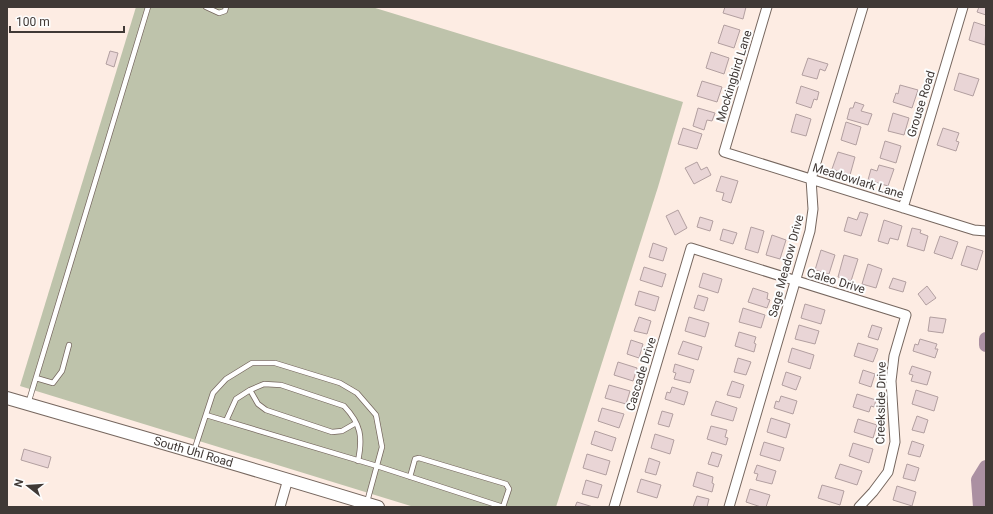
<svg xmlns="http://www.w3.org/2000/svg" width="993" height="514" font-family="Roboto,sans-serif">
	<rect width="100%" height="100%" fill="#fdece3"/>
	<path fill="#bec3ab" d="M136,7H372L683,102L658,187L556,507H414L20,386Z"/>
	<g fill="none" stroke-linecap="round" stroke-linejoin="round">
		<path stroke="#ab90a2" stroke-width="14" d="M986,339V345
			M980,507L978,480L986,467"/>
	</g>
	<path fill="#e9d5d6" stroke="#b29fa0" d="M725,7H746L743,19L723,13Z
		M979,7H986V15L977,12Z
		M974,22L986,26L985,45L969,40Z
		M724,25L740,30L734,48L718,43Z
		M110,51L118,53L114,67L106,64Z
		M711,52L729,58L724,74L706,68Z
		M808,58L828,64L825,71L820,69L817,79L802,75Z
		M959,73L979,79L973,96L954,90Z
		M702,81L722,87L717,102L697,96Z
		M900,85L918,90L912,108L893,102L896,93L898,94Z
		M801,86L819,92L817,100L814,99L811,108L796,103Z
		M855,102L864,105L861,111L872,114L868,125L847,119L850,108H853Z
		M698,108L715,113L712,121L707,120L704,130L693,126Z
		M893,113L909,118L904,135L888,131Z
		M796,114L811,119L806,136L791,132Z
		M846,122L861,127L856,145L841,140Z
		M683,128L702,134L697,149L678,144Z
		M943,128L959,133L956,141L959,142L956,151L937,145Z
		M885,141L901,146L896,163L880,158Z
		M838,152L855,157L850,175L832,169Z
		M697,162L701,170L707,167L711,175L694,184L685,168Z
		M879,165L894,169L888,186L868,180L871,169L877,171Z
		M721,176L738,181L731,203L722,200L724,193L716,191Z
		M678,210L687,228L675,235L666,216Z
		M860,212L868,214L861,236L844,231L848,217L857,220Z
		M700,217L713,221L710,231L697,227Z
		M884,220L902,226L898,240L890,238L888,244L878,241Z
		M751,227L764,231L758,253L745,249Z
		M912,228L921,230L920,233L928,236L924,251L907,246Z
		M723,229L737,233L733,244L720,240Z
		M772,235L786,240L780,259L766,255Z
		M940,236L958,242L952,259L934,253Z
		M653,243L667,248L663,261L649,257Z
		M967,246L983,251L977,270L961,265Z
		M821,250L835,255L829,274L815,270Z
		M844,255L858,259L851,281L838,277Z
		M868,264L882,269L876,288L862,284Z
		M644,267L666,274L662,287L640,280Z
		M703,273L722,279L718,293L699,287Z
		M893,278L906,282L903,292L889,288Z
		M927,286L936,298L926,305L918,294Z
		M753,288L768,293L767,299L770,300L767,308L748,302Z
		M639,291L659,297L655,311L635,305Z
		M698,295L708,298L704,311L694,308Z
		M805,304L825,310L821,324L801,318Z
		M743,308L765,315L761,328L739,322Z
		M639,317L651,321L647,334L634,331Z
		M689,317L709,323L705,337L685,331Z
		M930,317L946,319L943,333L928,331Z
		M799,325L819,331L815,344L795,339Z
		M872,325L882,328L878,340L868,337Z
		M739,332L756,337L754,343L756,344L754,352L735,346Z
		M920,339L937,344L935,349H938L935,358L913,351L915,344L918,345Z
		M631,340L643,344L639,358L627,354Z
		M683,341L702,347L698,360L678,354Z
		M858,343L878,349L873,362L854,356Z
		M792,348L814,355L810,369L788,362Z
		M738,358L751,362L746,375L734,372Z
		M618,362L637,368L633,381L614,375Z
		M675,364L694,370L690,383L674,379L676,373L673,372Z
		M912,366L931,372L927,385L911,381L913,375L909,374Z
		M863,370L875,374L871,387L859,383Z
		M786,372L801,377L796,390L782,385Z
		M732,381L744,385L740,398L727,395Z
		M609,385L630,391L626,404L605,398Z
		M672,387L688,392L684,405L665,399L667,392L670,393Z
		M916,390L938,397L934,411L912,404Z
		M857,394L876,400L874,407L871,406L869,412L853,407Z
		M781,396L797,401L793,414L774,408L776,401L779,402Z
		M716,401L737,408L733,421L711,415Z
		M602,408L624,414L619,428L598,421Z
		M662,411L673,414L669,427L658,424Z
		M917,416L928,420L924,433L912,430Z
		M771,418L790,424L786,438L767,432Z
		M858,419L877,425L873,438L854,432Z
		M711,426L727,430L725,437L728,438L726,445L707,439Z
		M595,431L616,438L612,451L591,444Z
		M655,434L674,440L670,454L651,448Z
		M912,441L924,445L920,457L908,454Z
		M764,442L784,448L780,461L760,455Z
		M853,443L873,449L869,463L849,456Z
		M24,449L51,457L48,468L21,460Z
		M712,452L722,455L718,467L708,464Z
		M587,454L610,461L606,475L583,468Z
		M649,458L660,462L656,475L645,472Z
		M840,464L862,471L857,485L835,478Z
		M907,464L919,468L915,481L903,478Z
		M757,465L776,471L772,484L756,480L758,474L754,473Z
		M697,472L713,477L712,483L714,484L712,492L693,486Z
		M641,479L661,485L657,498L637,492Z
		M586,480L602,485L598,498L582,494Z
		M822,485L844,491L840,505L818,498Z
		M897,486L916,492L912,506L893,500Z
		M750,489L770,495L766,507H761L746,502Z
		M697,496L709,499L707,507H693Z
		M577,502L593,507H575Z"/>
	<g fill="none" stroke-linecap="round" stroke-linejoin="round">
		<defs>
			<path id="lane" d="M206,7L219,13L225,11L226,7
				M36,378L53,383L62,371L69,345
				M250,390L258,404L266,410L332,432L342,431L356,423
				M28,404L148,7
				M206,415L377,466L503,507
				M226,421L236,399L250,390L264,384L281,385L344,406C361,424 363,437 358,461
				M194,451L213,393L226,379L252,363H275L340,383L357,393L376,415L382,447L367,502
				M410,477L415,459L419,458L506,484L509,489L503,507"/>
			<path id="street" d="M767,7L724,152L974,230L986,231
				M903,208L963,7
				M280,507L288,479
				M614,507L691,248L906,315L894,356L891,381L895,442L888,472L873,492L859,507
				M729,507L810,231L813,209L811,179L863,7"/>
			<g id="secondary">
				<path id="s1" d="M7,398C131,434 255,469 378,507"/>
			</g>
		</defs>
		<use href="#lane" stroke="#76675f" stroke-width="6"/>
		<use href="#street" stroke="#76675f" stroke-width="11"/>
		<use href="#secondary" stroke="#76675f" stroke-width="14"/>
		<use href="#lane" stroke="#fff" stroke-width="4.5"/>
		<use href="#street" stroke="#fff" stroke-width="9"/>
		<use href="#secondary" stroke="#fff" stroke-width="12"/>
	</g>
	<g text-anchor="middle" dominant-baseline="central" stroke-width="4" stroke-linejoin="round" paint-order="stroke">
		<g font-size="12" fill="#403936" stroke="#fdfdfd">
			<text transform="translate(734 76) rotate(-73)">Mockingbird Lane</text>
			<text transform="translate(921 104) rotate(-73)">Grouse Road</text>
			<text transform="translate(858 181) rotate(17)">Meadowlark Lane</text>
			<text transform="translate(786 266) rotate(-75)">Sage Meadow Drive</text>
			<text transform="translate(836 281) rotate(17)">Caleo Drive</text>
			<text transform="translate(641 374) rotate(-73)">Cascade Drive</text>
			<text transform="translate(881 403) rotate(-89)">Creekside Drive</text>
			<text stroke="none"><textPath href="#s1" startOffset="194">South Uhl Road</textPath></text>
		</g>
	</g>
	<rect width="993" height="514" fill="none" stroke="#403936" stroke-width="16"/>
	<g transform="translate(28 486) rotate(287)" stroke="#fdfdfd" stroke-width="3" paint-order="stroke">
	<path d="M0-3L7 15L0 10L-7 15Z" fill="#403936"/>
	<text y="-6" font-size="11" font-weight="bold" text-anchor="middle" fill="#403936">N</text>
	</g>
	<path d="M10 26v6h114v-6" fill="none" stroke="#403936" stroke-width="2"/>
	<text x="16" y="26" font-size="12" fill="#403936" stroke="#fdfdfd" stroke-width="3" paint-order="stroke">100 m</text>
</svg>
